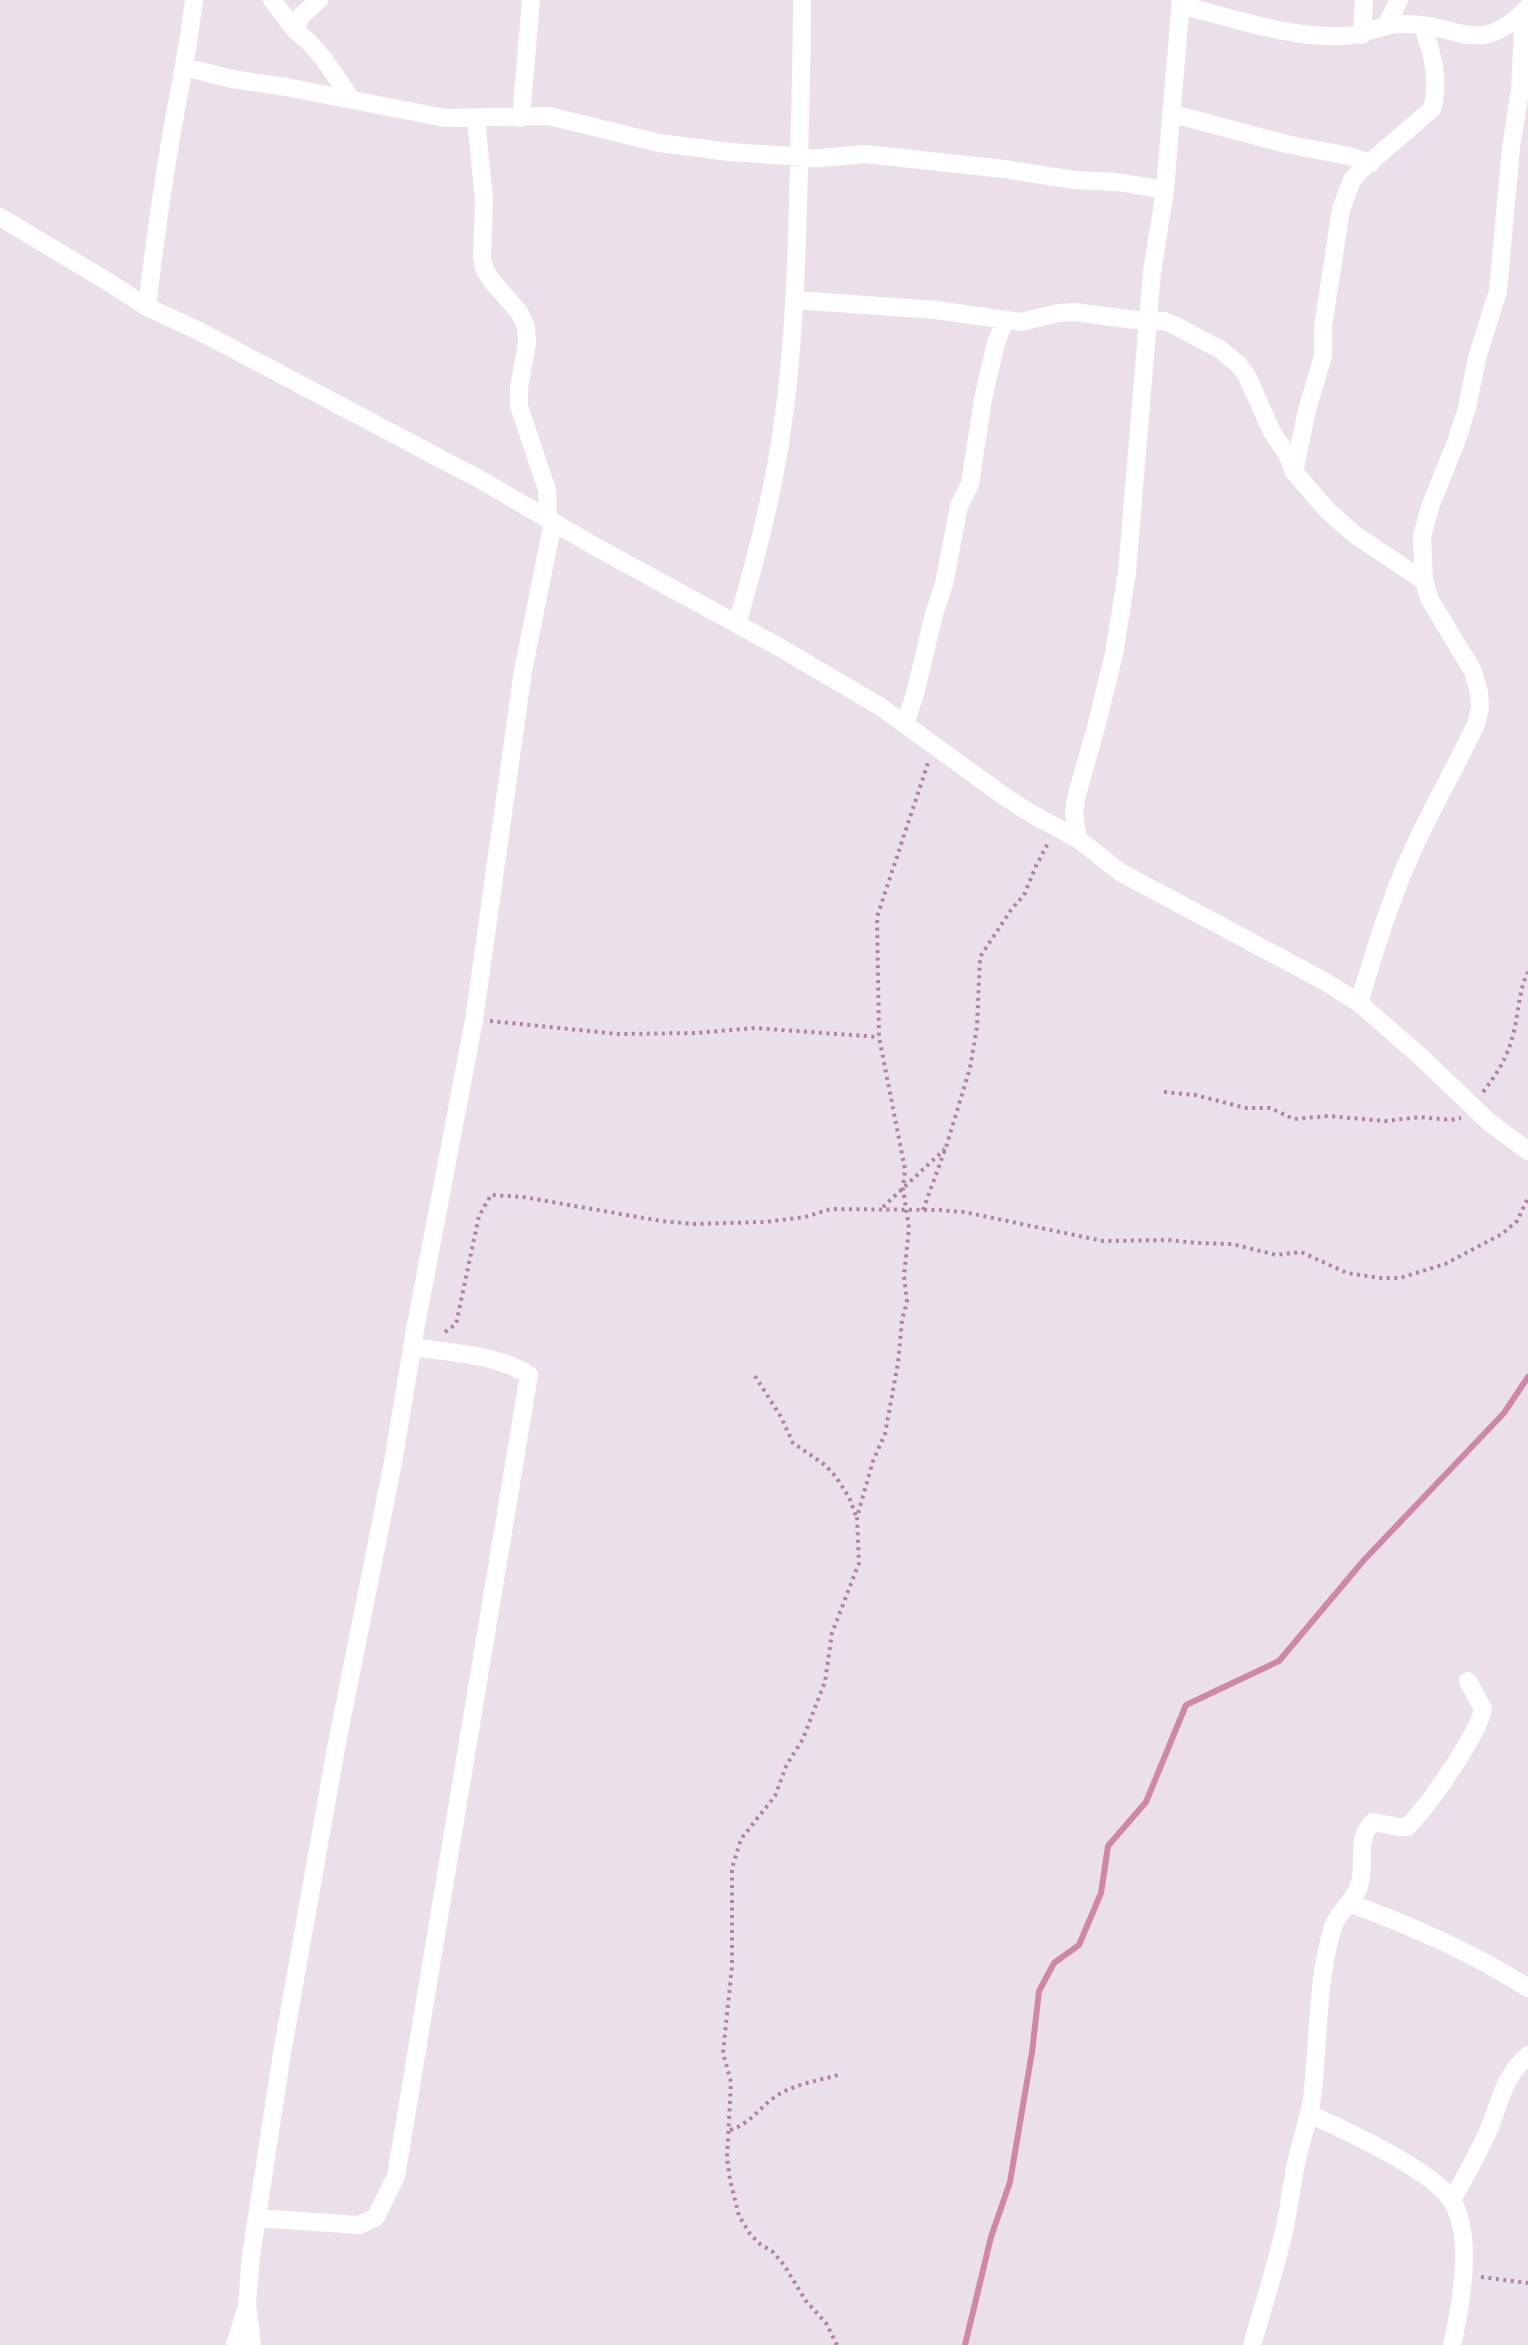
<svg xmlns="http://www.w3.org/2000/svg" width="1528" height="2345" font-family="'PT Sans Narrow',sans-serif">
	<rect width="100%" height="100%" fill="#ebe0ea"/>
	<g fill="none" stroke-linecap="round" stroke-linejoin="round">
		<path stroke="#cf88a4" stroke-width="6" d="M965,2345L991,2237L1010,2182L1032,2052L1039,1991L1054,1963L1079,1945L1101,1893L1108,1846L1146,1802L1186,1705L1279,1661L1364,1560L1504,1413L1528,1377"/>
		<path stroke="#ae81a7" stroke-width="4" stroke-dasharray="3 4.5" stroke-linecap="butt" d="M490,1021L618,1034L696,1033L755,1028L879,1037
			M1164,1092L1195,1095L1246,1108H1270L1294,1119L1328,1116L1385,1121L1420,1117L1451,1120L1461,1118
			M1483,1092C1497,1074 1507,1058 1513,1035C1519,1013 1518,992 1528,972
			M883,1207L945,1149
			M923,1210L946,1147L970,1068L977,1027L980,957L1011,910L1024,895L1036,866L1049,841
			M445,1332L456,1324L479,1216L491,1195L523,1197L661,1221L693,1224L765,1222L805,1217L831,1209L938,1210L964,1212L1103,1241L1168,1240L1197,1243L1232,1244L1276,1255L1301,1252L1347,1273L1380,1278H1400L1445,1264L1502,1234L1517,1221L1528,1198
			M755,1376L781,1417L793,1443L825,1465L836,1477L849,1497L856,1516
			M730,2130C750,2124 759,2108 775,2097C793,2084 817,2081 838,2075
			M1481,2277L1528,2283
			M837,2345L826,2323L806,2301L784,2265L772,2251L760,2244L750,2234L739,2216L730,2180L727,2158L731,2082L723,2053L732,1966V1868L741,1839L775,1796L787,1764L803,1739L809,1723L825,1682L832,1633L859,1563L857,1517L873,1461L885,1434L898,1363L902,1320L907,1302L904,1276L909,1228L903,1189L905,1169L879,1037L877,917L928,763"/>
		<path stroke="#fff" stroke-width="18" d="M272,0L295,30L309,42L323,58L352,100
			M1180,5C1233,18 1288,38 1343,36C1363,36 1381,24 1401,24C1457,22 1479,60 1528,7
			M1386,26L1399,0
			M295,30L302,15L319,0
			M1362,35L1364,0
			M185,67L232,79L286,87L445,118L549,116L659,143L730,152L821,158L865,154L1004,169L1074,180L1118,182L1165,190
			M1173,114L1286,144L1349,156L1371,163
			M521,118L531,0
			M476,119L484,200L482,257L484,268L491,280L519,312L526,327L527,343L519,388V406L547,490L548,519
			M0,217L110,283L147,307L199,331L481,480L594,546L779,647L881,707L1001,794L1030,813L1078,839L1120,872L1324,981L1359,1003L1421,1057L1489,1122L1528,1151
			M794,300L936,310L1021,322L1058,313L1075,312L1135,320L1164,321L1176,326L1221,350L1239,365L1247,376L1272,432L1287,454L1294,472L1328,511L1354,534L1424,581
			M147,307C154,248 162,189 172,131C180,87 189,44 194,0
			M1294,472L1307,410L1323,356V327L1341,209L1352,180L1361,170L1432,109C1440,80 1432,53 1423,26
			M737,624C757,555 775,486 784,415C795,332 797,248 799,164C800,109 802,55 802,0
			M905,724L915,694L934,614L944,584L959,506L970,484L983,399L996,343L1005,320
			M1078,839L1074,813L1076,798L1096,727L1114,654L1127,572L1152,272L1165,190L1181,0
			M1359,1003C1374,953 1389,903 1410,856C1430,811 1455,769 1476,724L1480,708L1479,692L1473,671L1430,600L1424,581L1422,536L1430,507L1456,442L1467,408L1477,358L1498,291L1511,148L1520,90L1524,11
			M1349,1903C1412,1926 1472,1952 1528,1988
			M1309,2114C1343,2129 1434,2171 1452,2201C1474,2237 1461,2306 1452,2345
			M1452,2200C1465,2177 1478,2154 1489,2129C1502,2098 1502,2079 1528,2055
			M257,2218L359,2225L376,2217L396,2176L529,1375C496,1354 452,1353 413,1347
			M235,2345L245,2312
			M252,2345L247,2304L251,2256L282,2053L336,1748L393,1462L415,1330L474,1020L523,671L553,522
			M1252,2345C1263,2307 1275,2270 1284,2231C1289,2209 1291,2187 1296,2164C1300,2142 1309,2121 1312,2098C1319,2041 1316,1983 1333,1927C1338,1911 1354,1902 1359,1886C1367,1863 1354,1841 1373,1822L1399,1827H1407C1427,1808 1478,1735 1483,1709L1468,1681"/>
	</g>
</svg>
